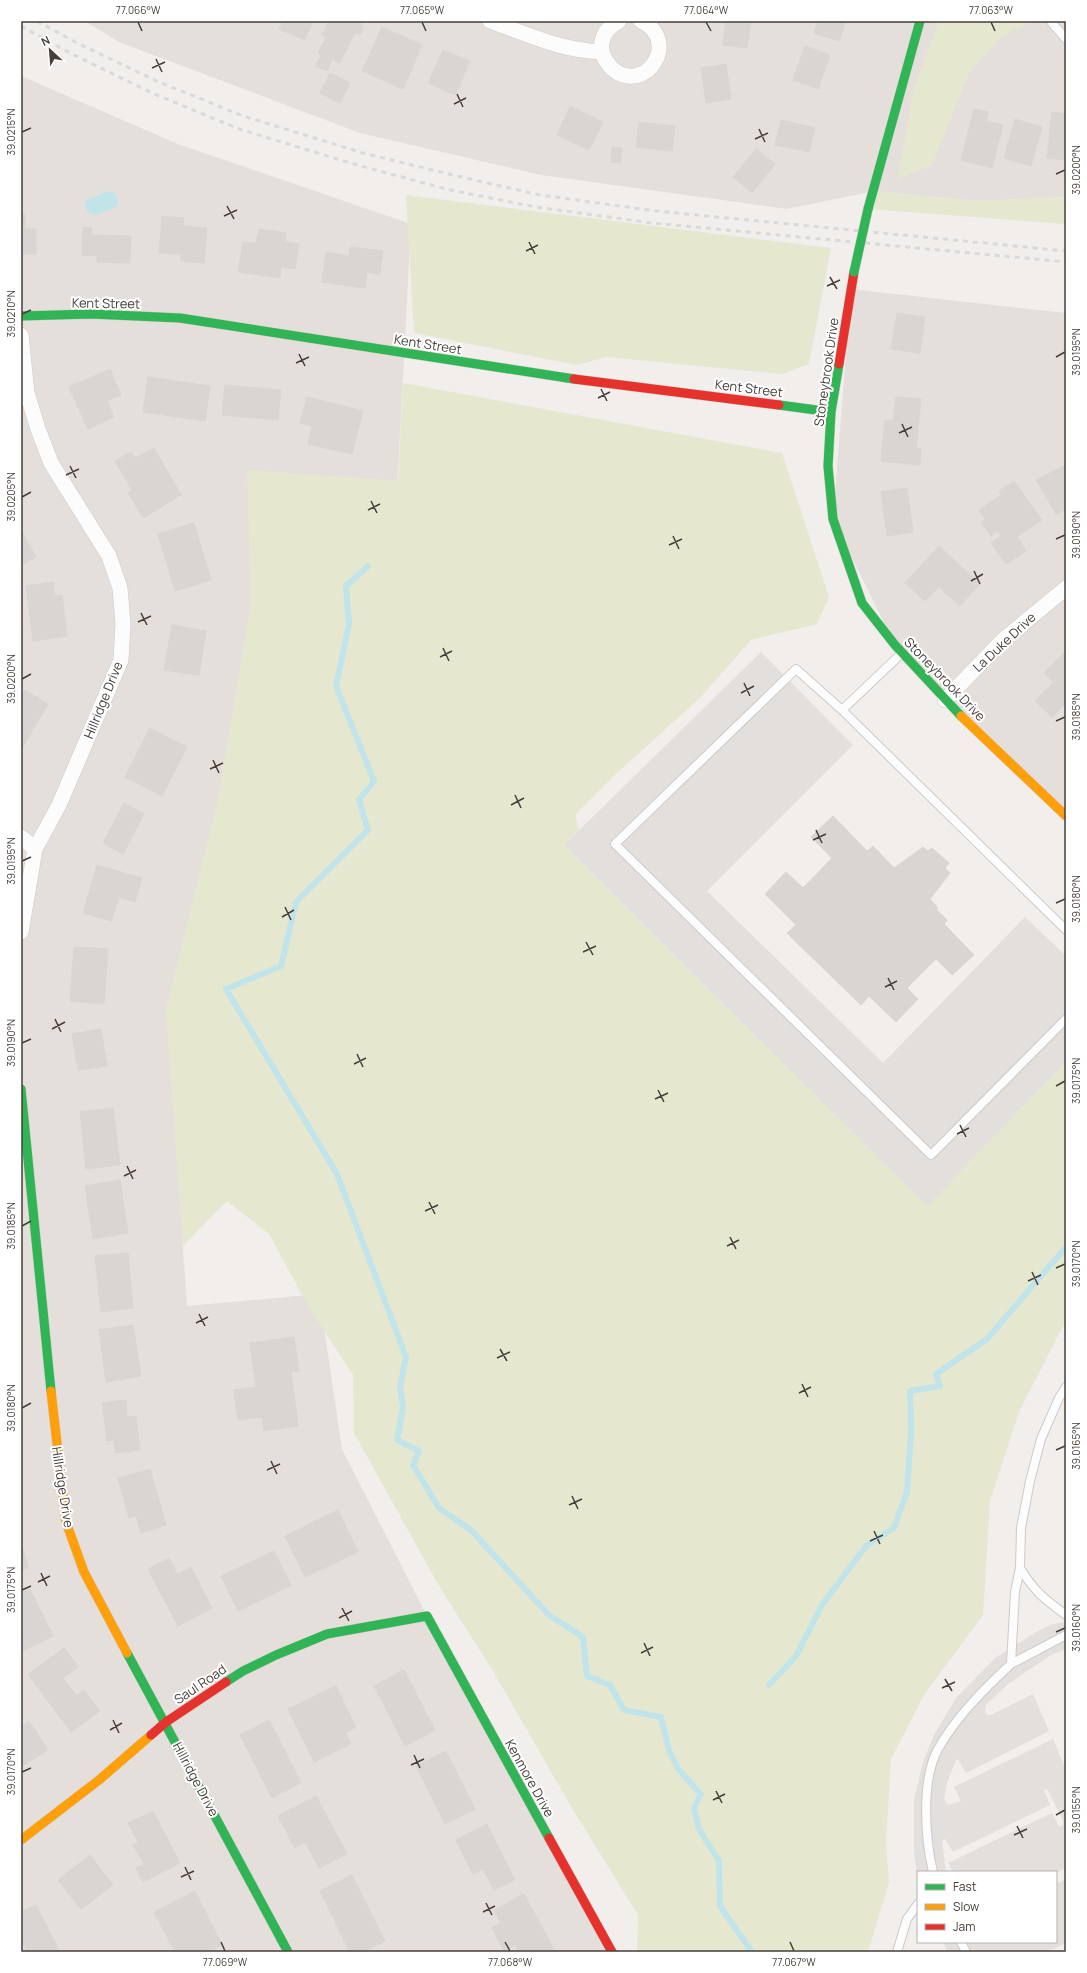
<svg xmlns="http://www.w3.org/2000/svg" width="1087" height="1973" font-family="Manrope,sans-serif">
	<rect width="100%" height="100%" fill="#f1eeec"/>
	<path fill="#e5dfdb" d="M85,21H1066V197L976,201L874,191L787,209L541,175L360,133L119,42Z
		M21,76L178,144L411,224L396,510L182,1236L187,1306L319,1294L342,1449L427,1616L612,1952H21Z
		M851,289L1066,313V816L895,645L833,519Z"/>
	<path fill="#e5e8cf" d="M939,21H1030L1000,38L969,73L932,165L898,179L913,92Z
		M874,191L976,201L1066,197V224L868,209Z
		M406,195L831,248L809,364L782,374L606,357L577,365L414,333Z
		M403,383L782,453L829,597L817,624L751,640L700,698L618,772L575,815L579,830L564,845L927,1206L1066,1062V1320L1019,1412L990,1501L983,1615L924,1695L891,1759L886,1843L889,1883L868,1952H637L638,1915L570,1805L493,1671L439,1586L354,1433L353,1375L307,1304L269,1234L227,1201L183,1246L166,1009L217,804L251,603L247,470L398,481Z"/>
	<path fill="#e2dfdd" d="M761,652L853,745L707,891L883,1063L1025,917L1066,956V1062L927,1206L564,845Z
		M1066,1622V1649L1051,1655L1008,1684L986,1705L985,1711L987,1715H991L1033,1694L1049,1731L966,1773L958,1759L956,1760L948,1780L944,1799L946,1803L949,1805L961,1801L954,1787L1053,1739L1066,1770V1868L1056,1873L953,1872L948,1863L1052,1813L1059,1826L1063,1825V1821L1048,1790L1045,1789L1044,1790L1050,1805L953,1852L945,1839L943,1840L942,1842L946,1872H918V1879L914,1853V1800L923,1762L934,1735L956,1698L995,1658L1038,1631L1053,1624Z
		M1066,1879V1943L1047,1952H948L943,1942H1056V1884Z"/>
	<path fill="#c1e4ea" d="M108,191L115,193L118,201L116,207L97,215L88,213L85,206L87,200Z"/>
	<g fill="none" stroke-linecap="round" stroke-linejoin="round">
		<path stroke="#c1e4ea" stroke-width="6" d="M368,566L346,586L349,624L336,686L374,781L359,800L368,830L296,902L281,966L226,989L337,1174L406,1357L400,1387L403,1408L397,1440L419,1451L413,1465L439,1508L471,1530L549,1615L583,1637L587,1676L610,1685L624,1710L661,1717L669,1750L678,1769L701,1794L694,1808L699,1829L719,1861L720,1906L752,1952
			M769,1685L796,1656L822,1605L866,1546L894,1528L907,1492L911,1432L910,1391L940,1386L936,1374L987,1339L1066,1247"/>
	</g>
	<path fill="#d9d5d3" stroke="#d9d5d2" d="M283,21H313L305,40L279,29Z
		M333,21H360L363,28L361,34L357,33L354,34L340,63L332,59L327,71L316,66L321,55L318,53L326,37L322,35L328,22L332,24Z
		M726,21H751L747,48L723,45Z
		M818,21H846L839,41L814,33Z
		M382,27L422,45L403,89L362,71Z
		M805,46L830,55L818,89L793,80Z
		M443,50L470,61L455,95L428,83Z
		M726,64L731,99L706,103L701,68Z
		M330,73L350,83L340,103L320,93Z
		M570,106L603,122L589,150L557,135Z
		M974,109L989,112L986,121L1003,125L992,168L961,160Z
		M1052,112L1066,114V160L1047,158Z
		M1015,119L1042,127L1031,166L1004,158Z
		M781,120L815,128L809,152L775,145Z
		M639,122L675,126L672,151L636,147Z
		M612,147L622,148L620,163L611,162Z
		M756,149L775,164L752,193L733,177Z
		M21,214H25V229H36V254H21Z
		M162,216L184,218L183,226L207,228L204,263L181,261V254L159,253Z
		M83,227L92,228L91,235L131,236L130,263L97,262V256L82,255Z
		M259,229L286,233L284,242L299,244L295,269L281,267L280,278L238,272L243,242L256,243Z
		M350,247L383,251L380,274L367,272L365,288L322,282L326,252L349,256Z
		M897,313L925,317L920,353L891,349Z
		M110,369L121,395L107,401L114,417L88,429L69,387Z
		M148,377L210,386L205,421L143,412Z
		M225,385L281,390L278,420L222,415Z
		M307,397L363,411L352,454L308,444L312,426L300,423Z
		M896,397L921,399L916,448L921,449L920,465L881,461L885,420H893Z
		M154,448L181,495L143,518L128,493L132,490L115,461L131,452L135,458Z
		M1066,465V509L1056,514L1036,480Z
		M1014,481L1042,520L1017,537L1026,551L1006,564L991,543L1001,536L998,531L991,536L981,522L985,519L979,510L1001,495L999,491Z
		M907,488L913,532L887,536L881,492Z
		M194,523L211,580L175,591L158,534Z
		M21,530L36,557L21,565Z
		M939,546L980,584L960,606L939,587L925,601L905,583Z
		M53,582L54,596L62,595L67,636L33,641L26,586Z
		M172,625L206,631L199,675L164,670Z
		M1066,651V703L1052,717L1035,701L1054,682L1044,673Z
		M25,690L48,704L21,750V697Z
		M150,728L187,747L162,796L125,777Z
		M124,803L144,814L123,854L103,843Z
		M833,816L867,851L873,846L894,868L923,847L928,851L932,848L949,863L945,868L950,873L930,899L938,908L936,909L947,920L944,924L974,955L952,975L936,959L907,988L918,999L896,1022L869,996L861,1005L792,938L787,933L796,925L765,894L786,872L803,888L832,858L811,837Z
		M97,865L142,878L135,902L119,897L111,921L83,913Z
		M74,947L108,949L104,1004L70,1001Z
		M101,1029L107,1066L78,1070L72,1034Z
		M113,1108L120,1165L86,1169L80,1112Z
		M120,1180L128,1233L93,1239L85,1186Z
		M128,1253L133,1308L101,1312L95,1256Z
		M133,1325L141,1376L106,1382L99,1330Z
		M294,1337L299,1371L291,1372L298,1426L264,1431L262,1417L238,1420L234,1390L256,1387L250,1343Z
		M126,1400L127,1417L136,1416L140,1450L115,1453L114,1440L107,1441L102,1403Z
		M150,1469L166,1525L141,1533L136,1516L129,1518L118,1478Z
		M338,1510L358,1552L305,1577L285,1536Z
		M21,1544L29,1568L21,1570Z
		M274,1551L291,1585L238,1611L221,1576Z
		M169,1558L177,1574L191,1567L212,1608L178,1626L148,1569Z
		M30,1589L53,1636L22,1651L21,1593Z
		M64,1648L78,1667L63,1678L77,1696L84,1690L100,1711L71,1732L28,1674Z
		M404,1670L435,1730L405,1746L374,1686Z
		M336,1686L356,1727L345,1733L351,1744L314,1762L288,1709Z
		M269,1720L301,1783L272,1798L240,1735Z
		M29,1721L48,1750L21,1767V1727Z
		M446,1751L475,1809L445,1824L416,1766Z
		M316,1796L347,1854L319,1868L305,1842L295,1848L278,1816Z
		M153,1811L180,1863L143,1882L136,1868L144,1864L133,1845L138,1842L128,1823Z
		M487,1824L515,1880L494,1890L483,1869L473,1874L456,1840Z
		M90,1855L113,1885L81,1909L58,1880Z
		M352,1875L385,1941L364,1952H350L320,1891Z
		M195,1891L222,1945L208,1952H175L154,1912Z
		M524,1894L555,1951L553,1952H519L515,1945L504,1951L492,1928L501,1923L494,1910Z
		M36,1905L60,1952H27L23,1943L21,1944V1912Z"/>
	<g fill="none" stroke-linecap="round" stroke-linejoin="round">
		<defs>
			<path id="lane" d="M1052,23L1066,39
				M842,710L902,653
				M1066,930L842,710L796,669L615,844L931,1155L1066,1019
				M1020,1568C1035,1592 1043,1598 1066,1615
				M1011,1664L1066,1635
				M933,1872C925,1838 921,1780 938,1749C956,1717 984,1689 1011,1664L1015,1592L1020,1568L1021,1528L1030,1481L1041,1439L1059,1398L1066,1387
				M961,1942L966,1952
				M897,1952L907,1919L918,1904"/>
			<path id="street" d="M490,21C527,34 562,51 602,52
				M619,21C577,43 621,98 651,67C656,61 660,53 659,44C658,34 651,25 641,21
				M21,335L27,393L38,429L51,463L109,556L120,588L123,624L121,660L59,805L35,849L21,932
				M945,700L1003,640L1066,588
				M21,837L35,849"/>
			<path id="fast" d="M868,209L920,21
				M21,316L91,314L180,318L574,379
				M839,364L831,412L828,466L833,519L862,603L895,645L961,716
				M779,405L831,412
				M21,1089L51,1391
				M127,1653L288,1952
				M226,1682L243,1671L276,1655L327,1634L427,1616L549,1838"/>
			<path id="slow" d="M961,716L1066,816
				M51,1391L66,1522L84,1572L127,1653
				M21,1840L99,1780L151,1735"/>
			<path id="jam" d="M839,364L854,272
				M574,379L779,405
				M151,1735L166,1722L226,1682
				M549,1838L612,1952"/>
		</defs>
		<use href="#lane" stroke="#cdcac8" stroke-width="10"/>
		<use href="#street" stroke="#cdcac8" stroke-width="16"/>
		<use href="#fast" stroke="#d1cac5" stroke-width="10"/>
		<use href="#slow" stroke="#d1cac5" stroke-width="10"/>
		<use href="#jam" stroke="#d1cac5" stroke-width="10"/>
		<use href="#lane" stroke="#fdfcfc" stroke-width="8"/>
		<use href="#street" stroke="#fdfcfc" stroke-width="15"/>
		<use href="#fast" stroke="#30b455" stroke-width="9"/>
		<use href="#slow" stroke="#ff9f0a" stroke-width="9"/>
		<use href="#jam" stroke="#e5322d" stroke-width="9"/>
		<path stroke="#dadad9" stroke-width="3" stroke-dasharray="5 5" stroke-linecap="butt" d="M37,21L75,42L159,82L243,116L363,153L457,176L540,195L656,211L1066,251
			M21,26L70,53L152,93L239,129L357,165L450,190L536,207L652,223L1066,262"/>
		<defs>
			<path id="fast-bridge" d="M854,272L868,209"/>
		</defs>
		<use href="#fast-bridge" stroke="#d1cac5" stroke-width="10" stroke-linecap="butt"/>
		<use href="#fast-bridge" stroke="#30b455" stroke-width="9"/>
	</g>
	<path fill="none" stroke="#463e39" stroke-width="1.5" d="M138,22L142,31M422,22L426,31M706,22L711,31M991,22L995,31M156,59L162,72M152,68L165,62M457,94L463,107M454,104L466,98M759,129L765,142M22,132L31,128M755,139L768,133M1056,174L1065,170M227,206L234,219M224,216L237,210M529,242L535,254M526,251L538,245M830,277L837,289M827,286L840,280M22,314L31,310M299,354L305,366M1056,357L1065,352M296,363L309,357M601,389L607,401M598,398L610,392M902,424L908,437M899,433L912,427M70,466L76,478M66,475L79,469M22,497L31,492M371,501L377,513M368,510L380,504M673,536L679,549M1056,539L1065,535M669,545L682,539M974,571L980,584M971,581L983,574M141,613L147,625M138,622L151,616M443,648L449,661M440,657L452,651M22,679L31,674M744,683L750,696M741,693L754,686M1056,721L1065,717M213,760L219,773M210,769L223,763M515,795L521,808M511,805L524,798M816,830L822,843M813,840L826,834M22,861L31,857M1056,903L1065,899M285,907L291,920M282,917L294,910M586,942L593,955M583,952L596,946M888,978L894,990M885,987L897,981M55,1019L61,1032M52,1029L65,1022M22,1043L31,1039M357,1054L363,1067M354,1064L366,1058M1056,1086L1065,1081M658,1090L664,1102M655,1099L668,1093M960,1125L966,1137M957,1134L969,1128M127,1166L133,1179M124,1176L136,1170M429,1202L435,1214M425,1211L438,1205M22,1226L31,1221M730,1237L736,1249M727,1246L739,1240M1056,1268L1065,1264M1032,1272L1038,1285M1028,1281L1041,1275M199,1314L205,1326M196,1323L208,1317M500,1349L507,1361M497,1358L510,1352M802,1384L808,1397M799,1393L811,1387M22,1408L31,1403M1056,1450L1065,1446M271,1461L277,1474M267,1470L280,1464M572,1496L578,1509M569,1505L582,1499M874,1531L880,1544M870,1541L883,1535M41,1573L47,1586M38,1582L50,1576M22,1590L31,1586M342,1608L349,1621M339,1618L352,1611M1056,1632L1065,1628M644,1643L650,1656M641,1653L653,1647M945,1679L952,1691M942,1688L955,1682M113,1720L119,1733M110,1730L122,1723M414,1755L420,1768M411,1765L424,1759M22,1772L31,1768M716,1791L722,1803M713,1800L725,1794M1056,1815L1065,1810M1017,1826L1023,1838M1014,1835L1027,1829M185,1867L191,1880M181,1877L194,1871M486,1903L492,1915M483,1912L495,1906M221,1942L225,1951M505,1942L510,1951M790,1942L794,1951"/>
	<g text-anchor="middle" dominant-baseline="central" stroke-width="4" stroke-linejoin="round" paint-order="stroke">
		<g font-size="13" fill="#463e39" stroke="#fff">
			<text transform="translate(106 303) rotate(1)">Kent Street</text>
			<text transform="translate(428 344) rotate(9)">Kent Street</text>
			<text transform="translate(826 372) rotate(-82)">Stoneybrook Drive</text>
			<text transform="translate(749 388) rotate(7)">Kent Street</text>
			<text transform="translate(1004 642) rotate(-43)">La Duke Drive</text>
			<text transform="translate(945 679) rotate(46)">Stoneybrook Drive</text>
			<text transform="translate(103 700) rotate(-68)">Hillridge Drive</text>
			<text transform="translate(63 1487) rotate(81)">Hillridge Drive</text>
			<text transform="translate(200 1684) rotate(-34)">Saul Road</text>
			<text transform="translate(530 1778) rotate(61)">Kenmore Drive</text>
			<text transform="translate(196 1779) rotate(62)">Hillridge Drive</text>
		</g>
	</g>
	<rect width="1087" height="1973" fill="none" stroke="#ffffff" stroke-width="44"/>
	<rect x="917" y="1871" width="140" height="72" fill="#ffffff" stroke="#b5b2b0"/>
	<rect x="925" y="1884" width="20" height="6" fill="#30b455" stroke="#b5b2b0"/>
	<text x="953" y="1891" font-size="12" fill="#463e39">Fast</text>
	<rect x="925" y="1904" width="20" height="6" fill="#ff9f0a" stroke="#b5b2b0"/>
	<text x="953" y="1911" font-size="12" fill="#463e39">Slow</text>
	<rect x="925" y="1924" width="20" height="6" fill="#e5322d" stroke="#b5b2b0"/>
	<text x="953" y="1931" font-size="12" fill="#463e39">Jam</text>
	<g transform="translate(50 50) rotate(334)" stroke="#ffffff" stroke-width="3" paint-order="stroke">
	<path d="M0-3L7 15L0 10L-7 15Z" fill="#463e39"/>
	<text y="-6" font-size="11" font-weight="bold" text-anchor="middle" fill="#463e39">N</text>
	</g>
	<rect x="22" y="22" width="1043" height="1929" fill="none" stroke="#463e39" stroke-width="1.5"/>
	<g font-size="10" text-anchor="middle" fill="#463e39">
		<text x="138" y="14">77.066°W</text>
		<text x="422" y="14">77.065°W</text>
		<text x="706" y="14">77.064°W</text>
		<text x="991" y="14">77.063°W</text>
		<text transform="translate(11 132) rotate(-90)" y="4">39.0215°N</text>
		<text transform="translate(1076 170) rotate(-90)" y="4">39.0200°N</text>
		<text transform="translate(11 314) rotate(-90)" y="4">39.0210°N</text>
		<text transform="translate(1076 352) rotate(-90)" y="4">39.0195°N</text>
		<text transform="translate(11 497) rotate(-90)" y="4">39.0205°N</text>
		<text transform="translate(1076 535) rotate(-90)" y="4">39.0190°N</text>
		<text transform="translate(11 679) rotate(-90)" y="4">39.0200°N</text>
		<text transform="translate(1076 717) rotate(-90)" y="4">39.0185°N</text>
		<text transform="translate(11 861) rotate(-90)" y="4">39.0195°N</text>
		<text transform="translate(1076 899) rotate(-90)" y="4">39.0180°N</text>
		<text transform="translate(11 1043) rotate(-90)" y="4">39.0190°N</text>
		<text transform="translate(1076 1081) rotate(-90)" y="4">39.0175°N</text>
		<text transform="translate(11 1226) rotate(-90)" y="4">39.0185°N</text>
		<text transform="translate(1076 1264) rotate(-90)" y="4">39.0170°N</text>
		<text transform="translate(11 1408) rotate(-90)" y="4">39.0180°N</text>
		<text transform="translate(1076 1446) rotate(-90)" y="4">39.0165°N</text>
		<text transform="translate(11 1590) rotate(-90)" y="4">39.0175°N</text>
		<text transform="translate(1076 1628) rotate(-90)" y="4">39.0160°N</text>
		<text transform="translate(11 1772) rotate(-90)" y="4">39.0170°N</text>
		<text transform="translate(1076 1810) rotate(-90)" y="4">39.0155°N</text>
		<text x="225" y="1966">77.069°W</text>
		<text x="510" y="1966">77.068°W</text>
		<text x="794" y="1966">77.067°W</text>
	</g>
</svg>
